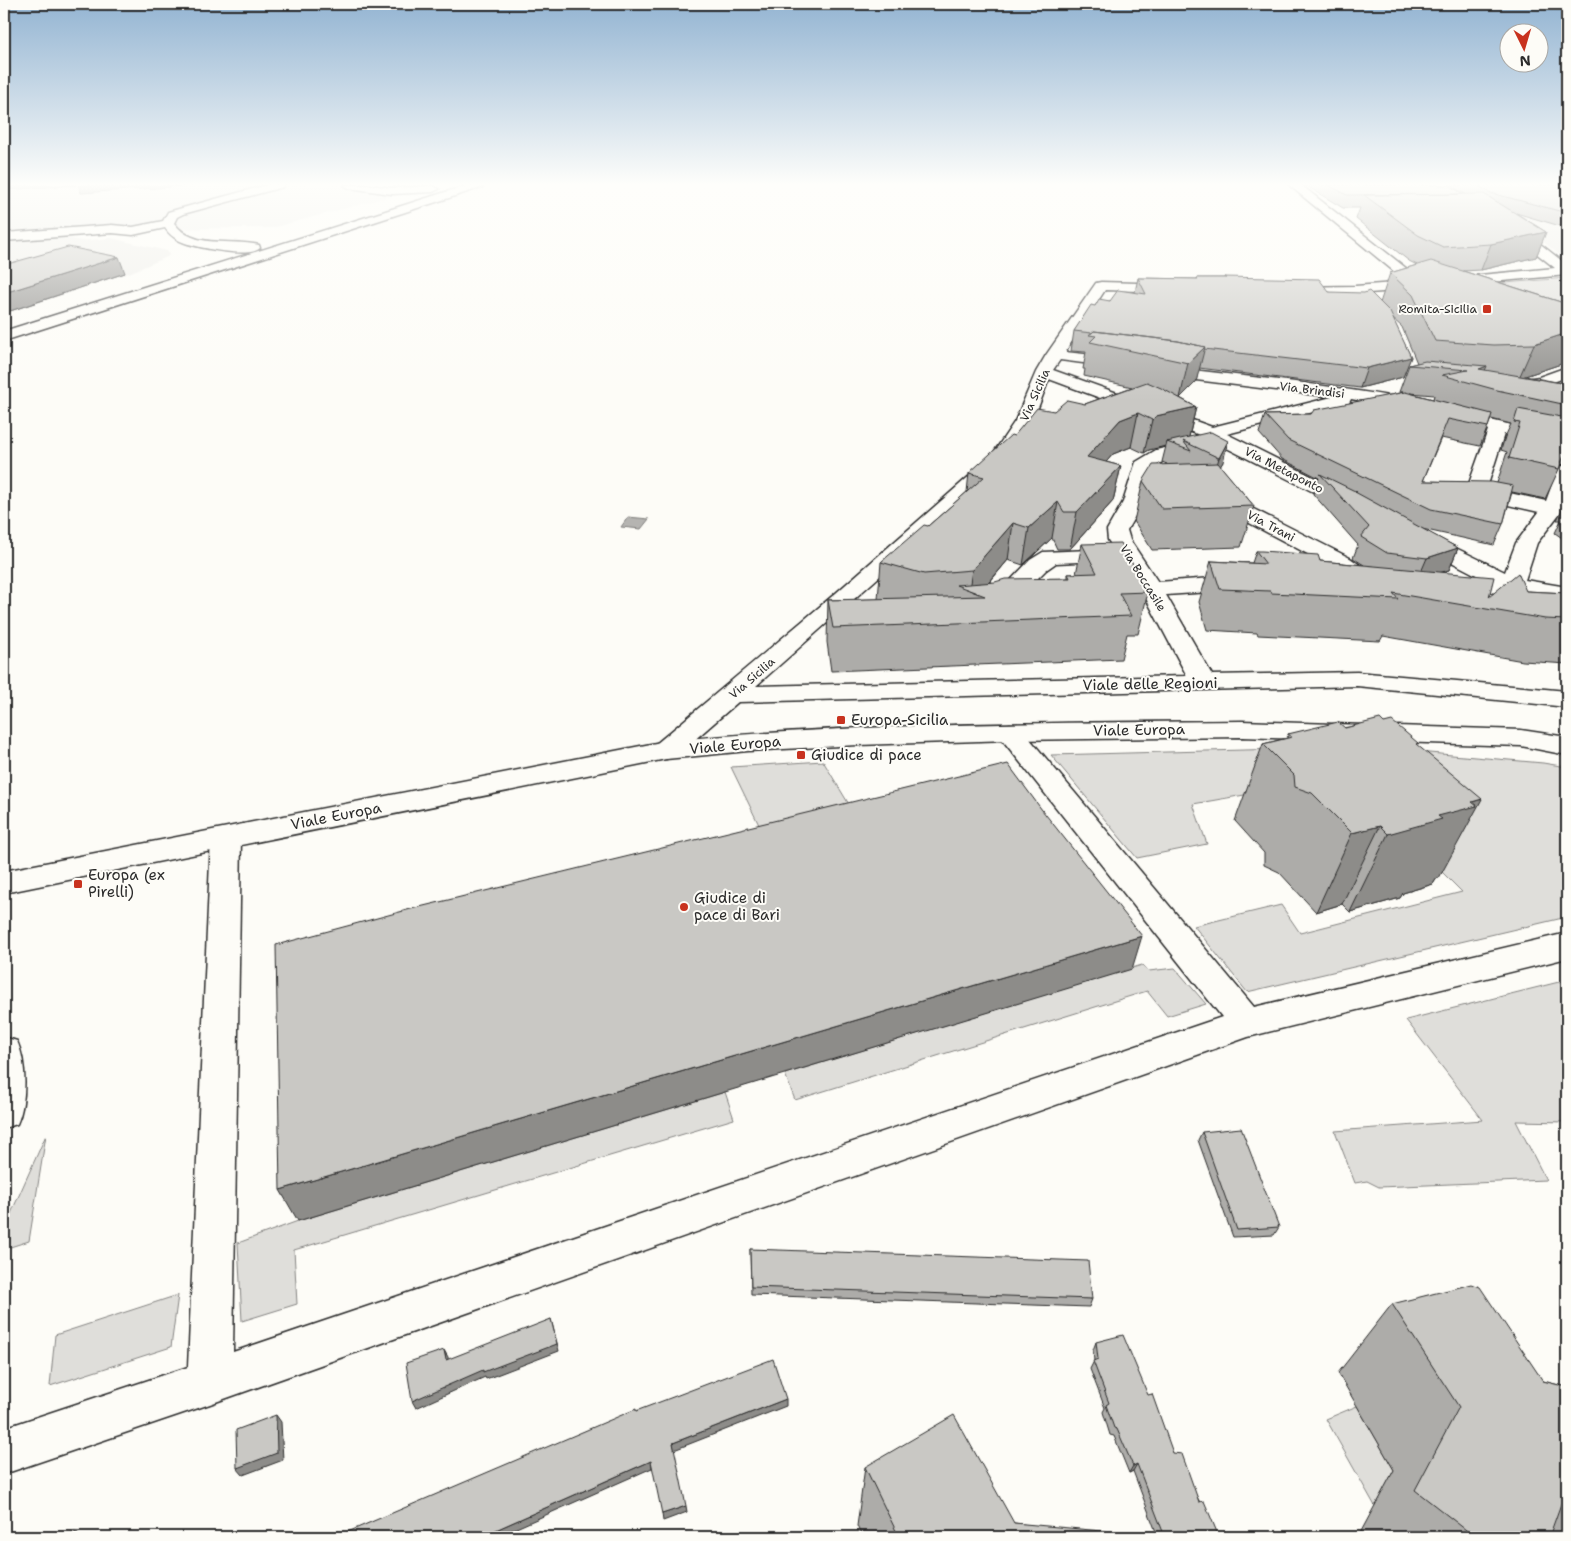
<svg xmlns="http://www.w3.org/2000/svg" width="1571" height="1541" font-family="'Shantell Sans',sans-serif">
	<rect width="100%" height="100%" fill="#fdfcf7"/>
	<filter id="ink" filterUnits="userSpaceOnUse"><feTurbulence type="fractalNoise" baseFrequency=".02" numOctaves="2"/><feDisplacementMap in="SourceGraphic" scale="10" xChannelSelector="R" yChannelSelector="G"/><feConvolveMatrix kernelMatrix="1 2 1 2 8 2 1 2 1" color-interpolation-filters="sRGB"/></filter>
	<g filter="url(#ink)">
		<path fill="#edece8" d="M4,185H433L272,228L4,230Z
			M1445,185H1511L1567,198V261L1526,228Z
			M75,233L76,235L68,238L81,241L111,238L167,251L170,254L167,257L129,273L7,313L12,315L4,318V238Z"/>
		<path fill="#dfdeda" stroke="#858482" d="M1567,278V327L1468,286Z
			M1361,747L1543,763L1567,767V917L1247,992L1194,926L1281,905L1300,933L1462,892L1347,777L1193,804L1207,844L1137,858L1051,755Z
			M823,761L850,806L760,827L731,767Z
			M1142,965L1149,971L1175,968L1206,1004L1167,1016L1147,991L795,1100L785,1074Z
			M1567,980V1122L1516,1121L1546,1180L1379,1187L1367,1181L1355,1183L1335,1131L1483,1120L1406,1020Z
			M725,1092L734,1119L294,1250L297,1304L242,1321L238,1243L298,1221Z
			M46,1135L29,1241L4,1249V1229Z
			M178,1295L171,1347L50,1386L55,1335Z
			M1357,1406L1394,1470L1375,1506L1326,1419Z"/>
		<path fill="#b5b4b1" stroke="#7e7d7b" d="M628,517L649,519L641,529L621,527Z"/>
		<g fill="none" stroke-linecap="round" stroke-linejoin="round">
			<defs>
				<path id="minor" d="M267,185H284L283,187L183,214L177,217L174,223C194,250 230,238 259,245L260,248C251,259 193,247 180,241C174,238 169,234 165,228L133,235L112,233L4,241V233L112,225L133,227L163,221L168,212L175,210Z
					M344,185H372L392,188L433,186L439,189L433,192L392,194L349,188Z
					M468,185H484L483,187L4,341V331Z
					M1289,185H1301L1416,276L1434,281L1436,284L1434,287L1424,289L1355,294H1285L1283,291L1290,287L1355,286L1407,282Z
					M1511,223L1515,224L1567,265V275L1447,286L1442,285L1440,282L1447,278L1555,268L1507,230L1505,227Z
					M1101,282L1174,284L1181,288L1174,292L1105,290L1065,352L1121,358L1127,360L1129,363L1127,366L1121,368L1060,360L1053,370L1212,427L1332,397L1196,380L1156,370L1154,367L1156,364C1170,360 1187,369 1201,371C1271,379 1342,387 1411,400L1417,401L1420,405L1417,409L1411,410L1351,399L1349,403L1227,434L1357,499L1360,503L1357,507L1350,509L1343,507L1205,437L1049,379L1033,421L1004,466L756,686L1187,676L1141,589L1122,560L1056,563L1046,570L1006,610L998,612L990,610L987,605L1030,560L1043,552L1114,549L1108,540L1107,530L1123,502L1136,462L1156,450L1200,440L1206,441L1209,445L1206,449L1169,458L1152,468L1143,502L1127,530L1130,540L1158,582L1240,576L1248,578L1251,583L1248,588L1240,590L1166,595L1212,675L1357,672L1567,691V707L1357,686L738,702L676,756L666,759L656,756L653,750L656,744L836,593L990,458L1015,421L1036,372L1046,355L1096,283Z
					M1567,367V377L1542,386L1509,391L1503,390L1501,386L1503,382L1539,377Z
					M1452,411L1567,438V448L1504,434L1487,488L1546,501L1557,471L1560,467L1567,465V499L1563,509L1537,543L1525,580L1567,587V601L1513,592L1495,593L1487,591L1484,586L1488,581L1415,543L1412,539L1415,535L1422,533L1429,535L1505,572L1516,543L1539,512L1469,496L1466,492L1488,430L1446,420L1443,416L1446,412Z
					M1217,492L1224,494L1350,558L1377,577L1380,582L1377,587L1369,589L1361,587L1334,568L1210,502L1207,498L1210,494Z
					M1010,724L1019,726L1254,1007L1567,933V958L1248,1037L210,1404L4,1474V1428L188,1367L211,838L216,831L226,828L236,831L241,838L233,1352L1222,1017L1001,738L997,732L1001,726Z
					M4,1037L17,1041C27,1063 27,1102 17,1124L4,1128Z"/>
				<path id="major" d="M1242,721L1521,730L1567,737V755L1521,746L1242,737L1010,740L858,745L748,751L666,759L4,893V871L666,741C857,723 1050,723 1242,721Z"/>
			</defs>
			<use href="#minor" stroke="#2b2b2b" stroke-width="3"/>
			<use href="#major" stroke="#2b2b2b" stroke-width="3"/>
			<use href="#minor" fill="#fdfcf7" fill-rule="evenodd"/>
			<use href="#major" fill="#fdfcf7" fill-rule="evenodd"/>
		</g>
		<path fill="#adaca9" stroke="#2b2b2b" fill-rule="evenodd" d="M1305,185H1448L1463,194H1466L1449,185H1567V228L1516,213L1546,232L1536,257L1481,270L1463,271L1567,304V362L1525,376L1567,384V464L1561,465L1545,499L1512,492L1503,524L1494,545L1422,529L1458,548L1449,570L1442,572L1489,597L1526,591L1567,593V664L1523,661L1383,636L1380,641L1258,635L1257,633L1207,630L1199,602L1211,561L1252,563L1256,551L1320,561L1364,565L1353,558L1358,545L1313,494L1319,478L1282,459L1259,433L1265,415L1311,414L1403,392H1399L1409,365L1417,363L1402,327L1392,318L1411,357L1403,377L1360,388L1199,368L1196,382L1180,398L1196,407L1189,437L1223,462L1220,466L1254,506L1241,547L1152,550L1134,521L1143,481L1167,464L1162,462L1166,446L1149,450L1144,453L1131,447L1113,454L1106,462L1121,466L1113,501L1070,549H1057L1052,538L1023,565L1008,560L989,583L1068,578V574H1076L1082,544L1148,592L1138,634H1127L1121,659L831,671L827,642L828,600L878,599L881,562L928,526L967,492L969,473L1014,436L1054,411L1085,404L1132,387L1084,376L1085,369H1083L1086,352L1071,351L1074,331L1095,306L1135,292L1138,278L1197,279V278H1224V277L1329,292L1380,303L1390,273L1417,265L1409,261L1356,219L1360,208H1343ZM1410,393L1434,395L1433,399ZM1491,419L1511,424L1505,437L1501,450L1507,452L1497,483L1423,481L1441,438L1480,446Z
			M4,265L125,273L10,311L4,309Z
			M1567,499V541L1565,540L1555,533L1561,520H1557Z
			M1384,723L1417,745L1439,878H1437L1433,884L1403,893L1400,898L1350,912L1342,904L1316,912L1279,872L1264,865V853L1235,821L1263,744L1287,738L1288,734Z
			M1202,1132L1279,1227L1274,1235L1233,1237L1198,1140Z
			M750,1249L1092,1299L1089,1307L751,1295Z
			M1392,1304L1543,1381L1567,1387V1537H1358L1394,1470L1338,1373Z
			M1096,1342L1173,1453L1219,1537H1158L1133,1471L1129,1473L1114,1436L1110,1435L1103,1412L1105,1408L1090,1369L1094,1361L1093,1350Z
			M865,1467L1014,1523L1124,1537H862L857,1526Z"/>
		<path fill="#8d8c89" stroke="#2b2b2b" d="M4,185H77L4,190Z
			M78,185H200L81,193Z
			M1546,232L1536,257L1481,270L1491,244Z
			M119,257L125,273L10,311L4,297V293Z
			M1567,333V362L1519,378L1534,344Z
			M1205,347L1196,382L1180,398L1188,363Z
			M1411,357L1403,377L1360,388L1367,368Z
			M1487,366L1479,385V369Z
			M1196,407L1188,441L1167,442L1166,446L1149,450L1144,453L1152,420L1156,416Z
			M1138,413L1131,447L1113,454L1081,492L1087,457L1120,420Z
			M1228,441L1223,462L1213,479L1219,458Z
			M1567,446V464L1559,465Z
			M1121,466L1113,501L1070,549L1077,512Z
			M1058,502L1052,538L1023,565L1029,528Z
			M1013,523L1008,560L979,594L969,590L972,570Z
			M1458,548L1449,570L1418,579L1427,558Z
			M1482,799L1439,878H1437L1433,884L1403,893L1400,898L1350,912L1388,834L1438,816L1472,802Z
			M1380,826L1342,904L1316,912L1352,833Z
			M1142,936L1132,969L298,1221L280,1190Z
			M551,1319L559,1351L486,1379L485,1377L416,1408L412,1401Z
			M444,1350L448,1357L449,1367L446,1360Z
			M786,1399V1406L674,1450L673,1443Z
			M276,1415L281,1422L283,1460L243,1475L237,1468Z
			M651,1461L652,1468L496,1537H480Z
			M1137,1464L1133,1471L1129,1473L1133,1466Z
			M686,1506L687,1512L663,1521L662,1514Z
			M75,1531L83,1537H75Z"/>
		<path fill="#c9c8c4" stroke="#2b2b2b" d="M1328,185H1448L1463,194L1347,195Z
			M1477,185H1562L1567,186V213L1491,193Z
			M1484,194L1546,232L1491,244L1443,247L1418,235L1364,195Z
			M68,247L119,257L4,293V265Z
			M1431,261L1567,304V333L1534,344L1494,345L1435,341L1413,295L1390,273Z
			M1224,277L1319,279L1329,292L1364,293L1369,291L1390,312L1411,357L1367,368L1204,349L1205,347L1178,341L1094,331L1092,333L1074,331L1091,305L1095,306L1099,299L1110,301L1118,290L1146,294L1138,278L1198,279L1197,278H1226Z
			M1094,331L1178,341L1205,347L1188,363L1090,342L1096,336L1089,335Z
			M1425,361L1487,366L1479,369L1567,384V405L1497,390L1442,375L1468,370L1409,365Z
			M1147,382L1161,388L1196,407L1156,416L1152,420L1138,413L1120,420L1087,457L1121,466L1077,512H1064L1058,502L1029,528L1013,523L972,570L924,574L881,562L924,525L928,526L984,477L969,473L1011,435L1014,436L1037,408L1054,411L1067,400L1085,404Z
			M1405,392L1492,414L1488,427L1448,419L1423,481L1492,482L1513,486L1503,524L1431,509L1288,440L1265,415L1311,414L1314,410Z
			M1518,409L1567,418V447L1559,469L1509,458L1520,423L1514,422Z
			M1211,432L1228,441L1219,458L1183,441L1191,451L1167,442Z
			M1218,463L1254,506L1162,509L1143,481L1153,465Z
			M1320,474L1357,492H1355L1458,548L1427,558L1387,553L1361,537L1369,527Z
			M1121,543L1148,592L1119,593L1131,616L833,628L828,600L985,596L956,585L995,582L1005,579L1070,578L1068,574L1097,573L1082,544Z
			M1256,551H1262L1318,555L1320,561L1494,577L1489,597L1518,573L1526,591L1567,593V620L1545,619L1393,593L1398,599L1271,593L1270,591L1220,589L1211,561L1266,564Z
			M1380,719L1384,723L1392,721L1418,743L1416,744L1482,799L1472,802L1477,806L1438,816L1442,819L1388,834L1380,826L1352,833L1312,793L1295,787L1294,775L1263,744L1292,737L1288,734L1338,722L1345,728Z
			M1008,764L1042,810L1142,936L280,1190L276,945L407,910Z
			M1241,1128L1279,1227L1237,1230L1202,1132Z
			M750,1249L1088,1261L1092,1299L751,1287Z
			M1472,1284L1480,1287L1543,1381L1567,1387V1490H1566L1549,1537H1475L1415,1490L1459,1407L1392,1304Z
			M551,1319L557,1344L483,1372V1370L412,1401L406,1363L444,1350L446,1360Z
			M1123,1335L1148,1395L1152,1394L1173,1453L1182,1454L1199,1502L1204,1501L1219,1537H1165L1137,1464L1133,1466L1117,1429L1114,1428L1106,1405L1109,1403L1093,1361L1098,1359L1096,1342Z
			M773,1359L786,1399L673,1443L686,1506L662,1514L651,1461L480,1537H336L636,1409V1411Z
			M276,1415L277,1453L237,1468L236,1430Z
			M954,1415L1014,1523L1124,1533V1537H899L865,1467Z
			M75,1531V1537H61Z"/>
	</g>
	<linearGradient id="sky" x2="0" y2="1"><stop stop-color="#93b4d2"/><stop offset="0.46" stop-color="#fefefb"/><stop offset="1" stop-color="#fefefb" stop-opacity="0"/></linearGradient>
	<rect width="1571" height="401" fill="url(#sky)"/>
	<g fill="#c8321e" stroke="#fdfcf7" stroke-width="2">
		<rect x="1482" y="304" width="10" height="10" rx="2.5"/>
		<rect x="836" y="715" width="10" height="10" rx="2.5"/>
		<rect x="796" y="750" width="10" height="10" rx="2.5"/>
		<rect x="73" y="879" width="10" height="10" rx="2.5"/>
		<circle cx="684" cy="907" r="5"/>
	</g>
	<g text-anchor="middle" dominant-baseline="central" stroke-width="4" stroke-linejoin="round" paint-order="stroke">
		<g font-size="12" fill="#2b2b2b" stroke="#fdfcf7" text-anchor="end">
			<text x="1477" y="309">Romita-Sicilia</text>
		</g>
		<g font-size="12" fill="#2b2b2b" stroke="#fdfcf7">
			<text transform="translate(1312 390) rotate(7)">Via Brindisi</text>
			<text transform="translate(1035 395) rotate(-66)">Via Sicilia</text>
			<text transform="translate(1284 470) rotate(27)">Via Metaponto</text>
			<text transform="translate(1271 526) rotate(28)">Via Trani</text>
			<text transform="translate(1143 578) rotate(58)">Via Boccasile</text>
			<text transform="translate(752 678) rotate(-41)">Via Sicilia</text>
		</g>
		<g font-size="15" fill="#2b2b2b" stroke="#fdfcf7">
			<text transform="translate(1150 684) rotate(-1)">Viale delle Regioni</text>
			<text transform="translate(1139 730) rotate(-1)">Viale Europa</text>
			<text transform="translate(735 745) rotate(-5)">Viale Europa</text>
			<text transform="translate(336 816) rotate(-11)">Viale Europa</text>
		</g>
		<g font-size="15" fill="#2b2b2b" stroke="#fdfcf7" text-anchor="start">
			<text x="851" y="720">Europa-Sicilia</text>
			<text x="811" y="755">Giudice di pace</text>
			<text x="88" y="875">Europa (ex<tspan x="88" dy="17">Pirelli)</tspan></text>
			<text x="694" y="898">Giudice di<tspan x="694" dy="17">pace di Bari</tspan></text>
		</g>
	</g>
	<rect width="1571" height="1541" fill="none" stroke="#fdfcf7" stroke-width="20"/>
	<rect x="10" y="10" width="1551" height="1521" fill="none" stroke="#2b2b2b" stroke-width="2" filter="url(#ink)"/>
	<g transform="translate(1524 48) rotate(175)"><circle r="24" fill="#fdfcf7" stroke="#a9a8a5"/>
	<path d="M0-4L9 19L0 12L-9 19Z" fill="#c8321e"/>
	<text y="-8" font-size="14" font-weight="bold" text-anchor="middle" fill="#2b2b2b">N</text>
	</g>
</svg>
